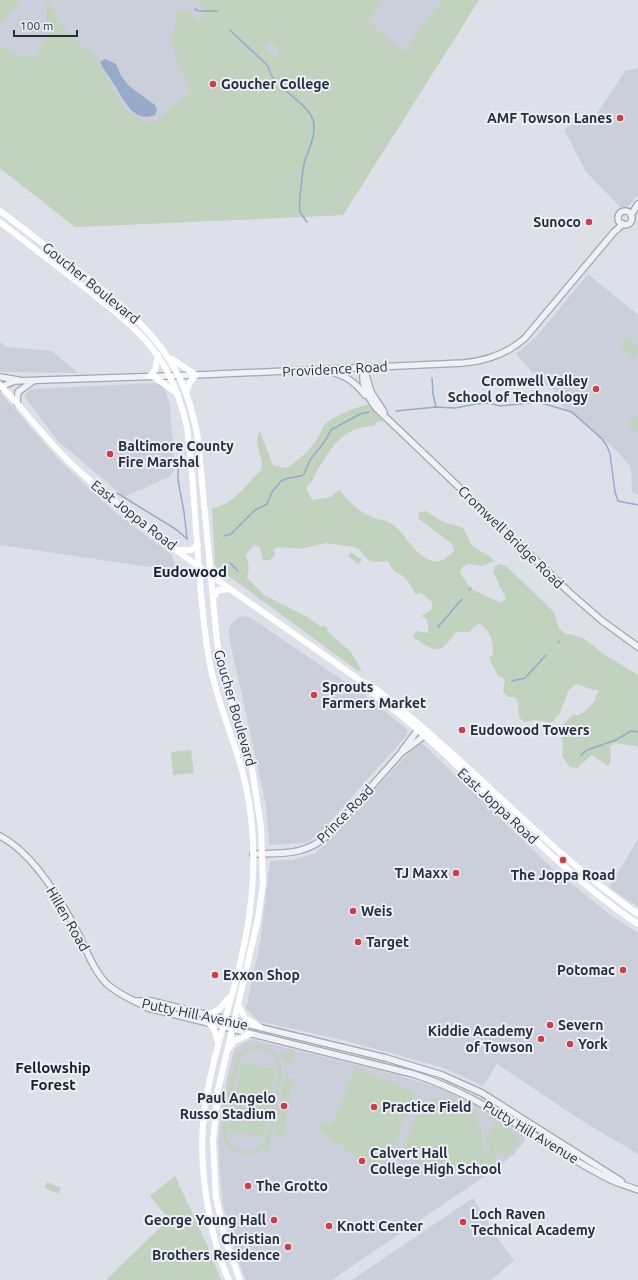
<svg xmlns="http://www.w3.org/2000/svg" width="638" height="1280" font-family="Ubuntu,sans-serif">
<rect width="100%" height="100%" fill="#dde0e8"/>
<!-- built -->
<g fill="#cbcfda">
<polygon points="0,0 479,0 343,215 75,227 0,168"/>
<polygon points="638,68 638,195 624,211 586,172 564,129 596,115 625,71"/>
<polygon points="588,274 638,315 638,495 632,492 631,468 617,451 562,406 564,396 542,383 516,354 536,337"/>
<polygon points="0,342 7,347 52,351 78,373 0,372"/>
<polygon points="155,383 164,386 170,406 175,470 169,477 124,497 57,440 24,396 31,389"/>
<polygon points="0,392 61,462 84,484 115,512 172,555 177,571 0,545"/>
<polygon points="242,616 251,618 366,696 408,730 407,735 319,834 305,843 269,845 266,805 228,632 230,626 235,620"/>
<polygon points="422,743 553,869 609,914 638,933 638,1154 576,1117 497,1064 483,1086 441,1067 347,1041 258,1021 246,1008 260,943 270,861 293,860 316,853 415,746"/>
<polygon points="638,839 638,907 609,887"/>
<polygon points="251,1039 394,1074 443,1089 483,1109 524,1134 525,1141 513,1155 498,1167 332,1280 246,1280 236,1256 222,1201 218,1143 222,1101 234,1049"/>
<polygon points="473,1198 503,1246 514,1260 491,1280 352,1280"/>
</g>
<!-- green -->
<g fill="#c1d2be" fill-rule="evenodd">
<polygon points="0,0 21,0 0,24"/>
<path d="M197 0H381L369 22 404 52 419 30 443 0H479L343 215 75 227 0 168V45L19 56 35 57 47 37 46 1 51 5 59 21 75 40 93 53 125 110 152 124 191 92 175 56 171 39 178 10 188 11 198 23 200 21 203 6ZM269 42 276 45 278 49 277 56 270 55 265 49Z"/>
<polygon points="627,337 638,347 638,353 634,358 619,346"/>
<path d="M368 405 383 421 377 422 374 426C345 427 334 443 320 466 313 475 317 478 307 486V491L312 500 331 497 339 490C349 501 357 511 372 517 377 519 384 520 390 523 406 532 413 556 433 561 441 564 448 556 454 551L452 544 418 518 419 512 426 511 443 522 463 528 472 546 489 556 494 561 482 566 469 564 462 567 460 573 471 589 501 603 506 599 493 572 495 566 501 564 507 567 552 610 555 615 559 628 564 633 583 638 605 655 638 675V748L636 746 615 743 610 747 611 760 608 766 592 755 577 768 570 767 562 756 563 743 560 730 563 724 573 715H579L584 712 596 700 595 696 599 692 597 689 594 690 576 684 568 691 560 713 551 723 536 720 524 722 519 717 518 703 515 697H508L503 692 505 679 498 676 489 658 493 654C493 641 491 631 479 623L469 632H456C438 656 438 653 413 637L416 631 429 633 427 619 421 616 432 609V602L421 593 415 594C410 584 406 575 395 572L387 561 374 562 368 560 360 550 354 547 326 543 300 549 279 547 273 549 275 555 270 560H263L260 547 254 545 246 555 249 568 247 578 264 595 309 618 321 627 323 625 328 629 327 631 350 651 362 671H358L215 566 212 508C232 506 247 484 261 470L262 463 257 443 259 430 273 465 286 468C300 460 310 450 319 436 321 433 322 428 324 425 331 417 358 406 368 405Z"/>
<polygon points="635,414 638,416 638,434 627,424"/>
<polygon points="351,552 362,560 358,564 348,556"/>
<polygon points="191,750 194,773 173,775 171,752"/>
<path d="M260 1045C275 1049 282 1058 282 1074L268 1154 264 1153V1148C251 1161 227 1155 223 1136 220 1125 232 1060 240 1052 246 1047 253 1046 260 1045ZM253 1049C269 1049 278 1057 278 1073L267 1134 263 1143 255 1150C239 1154 226 1145 226 1128L239 1061 243 1055Z"/>
<polygon points="292,1050 294,1051 291,1065 280,1056 283,1053"/>
<polygon points="241,1063 276,1069 264,1137 229,1131"/>
<polygon points="355,1068 415,1092 384,1172 370,1166 319,1130 321,1122 332,1125"/>
<polygon points="285,1077 293,1078 283,1136 274,1134"/>
<polygon points="432,1098 453,1098 474,1113 482,1132 483,1154 464,1174 454,1170 446,1174 408,1159 403,1149 415,1117 426,1112"/>
<polygon points="496,1122 520,1137 508,1157 500,1152 488,1171 478,1165 490,1146 484,1141"/>
<polygon points="175,1176 207,1245 221,1280 106,1280 169,1219 150,1196"/>
<polygon points="47,1182 61,1188 58,1194 45,1188"/>
</g>
<!-- water -->
<path fill="#96abc9" d="M105 59 116 64 121 76 129 86 155 105 157 109 155 115C132 124 123 97 113 83 109 75 103 70 100 62Z"/>
<g fill="none" stroke-linecap="round" stroke-linejoin="round">
<!-- stream -->
<g stroke="#96abc9" stroke-width="1.5">
<polyline points="195,9 199,11 218,11"/>
<path d="M230 30 268 66C272 90 312 102 314 125 315 137 309 150 305 160 303 167 298 206 300 212 302 215 305 219 307 222"/>
<polyline points="432,378 433,394 436,407"/>
<polyline points="396,411 436,407 455,408 476,404 489,403 500,406 538,402 572,412 602,439 607,446 610,454 615,492 618,501 638,505"/>
<polyline points="178,464 178,480 184,512 187,539"/>
<polyline points="117,493 177,530 187,539"/>
<polyline points="224,536 231,534 255,510 267,504 272,492 281,481 288,478 301,476 304,474 310,460 325,441 331,430 360,414 369,412"/>
<polyline points="230,563 238,571"/>
<polyline points="469,590 471,588"/>
<polyline points="438,627 462,599"/>
<polyline points="558,643 560,641"/>
<polyline points="512,681 525,678 546,655"/>
<polyline points="581,755 587,750 616,740 631,731 638,732"/>
</g>
<!-- tertiary casing -->
<g stroke="#a2a7b2" stroke-width="8">
<g id="tertiary">
<circle cx="625" cy="218" r="7"/>
<polyline points="631,215 638,204"/>
<path d="M364 368C360 383 367 396 376 408L569 592 601 620 638 647"/>
<polyline points="364,368 371,392 384,412"/>
<path d="M328 371C345 375 354 381 365 395"/>
<polyline points="0,377 18,380"/>
<path d="M1 387 14 381 196 375 463 363C486 361 507 354 525 338L614 232 623 224"/>
<polyline points="17,403 18,392 33,381"/>
<polyline points="402,751 420,727"/>
<path d="M0 836C33 853 61 900 78 933 86 949 93 969 106 983 118 995 134 1000 148 1008L413 1074C484 1096 541 1144 607 1178 616 1183 628 1186 638 1190"/>
<path d="M253 854C284 853 306 856 330 833L401 753 424 736"/>
<polyline points="136,1001 151,1001 386,1058 442,1075 482,1093 621,1181"/>
</g>
</g>
<!-- tertiary -->
<use href="#tertiary" stroke="#f0f1f6" stroke-width="5.5"/>
<!-- secondary -->
<g stroke="#fff" stroke-width="6">
<path d="M0 211C27 231 53 252 80 272 118 302 156 331 178 375 189 395 194 417 198 439L217 642 226 684 251 762 261 827 263 883 258 919 218 1090 213 1142 216 1197 226 1242 240 1280"/>
<path d="M0 222C30 245 59 268 89 291 113 310 139 329 157 355 173 376 181 402 187 427 197 502 196 578 208 653 214 694 231 731 242 770 254 815 256 863 250 909 242 979 213 1044 204 1113 200 1148 203 1184 210 1218 214 1239 219 1260 229 1280"/>
<polyline points="172,359 196,375 190,382 186,393"/>
<polyline points="150,376 155,370 158,355"/>
<polyline points="153,376 178,394"/>
<path d="M0 385C27 412 49 445 78 470 164 548 268 614 362 682L369 684C464 755 541 846 638 914"/>
<polyline points="179,550 191,550 198,545"/>
<polyline points="213,598 218,590 230,589"/>
<path d="M362 682 366 688C463 759 538 857 638 924"/>
<polyline points="239,1006 245,1018 260,1027"/>
<polyline points="208,1015 218,1010 230,997"/>
<polyline points="209,1023 214,1029 218,1042"/>
<polyline points="230,1047 234,1041 250,1034"/>
</g>
</g>
<!-- markers -->
<g fill="#d33c45" stroke="#eceff5" stroke-width="1.5">
<circle cx="213" cy="84" r="4"/>
<circle cx="620" cy="118" r="4"/>
<circle cx="589" cy="222" r="4"/>
<circle cx="596" cy="389" r="4"/>
<circle cx="110" cy="454" r="4"/>
<circle cx="314" cy="695" r="4"/>
<circle cx="462" cy="730" r="4"/>
<circle cx="563" cy="860" r="4"/>
<circle cx="456" cy="873" r="4"/>
<circle cx="353" cy="911" r="4"/>
<circle cx="358" cy="942" r="4"/>
<circle cx="623" cy="970" r="4"/>
<circle cx="215" cy="975" r="4"/>
<circle cx="550" cy="1025" r="4"/>
<circle cx="541" cy="1039" r="4"/>
<circle cx="570" cy="1044" r="4"/>
<circle cx="284" cy="1106" r="4"/>
<circle cx="374" cy="1107" r="4"/>
<circle cx="362" cy="1161" r="4"/>
<circle cx="248" cy="1186" r="4"/>
<circle cx="274" cy="1220" r="4"/>
<circle cx="463" cy="1222" r="4"/>
<circle cx="329" cy="1226" r="4"/>
<circle cx="288" cy="1247" r="4"/>
</g>
<g text-anchor="middle" stroke-width="4" stroke-linejoin="round" paint-order="stroke">
<!-- poi labels -->
<g font-size="14" font-weight="bold" fill="#262d3f" stroke="#eceff5" text-anchor="start">
<text x="221" y="89">Goucher College</text>
<text x="612" y="123" text-anchor="end">AMF Towson Lanes</text>
<text x="581" y="227" text-anchor="end">Sunoco</text>
<text x="588" y="386" text-anchor="end">Cromwell Valley<tspan x="588" dy="16">School of Technology</tspan></text>
<text x="118" y="451">Baltimore County<tspan x="118" dy="16">Fire Marshal</tspan></text>
<text x="322" y="692">Sprouts<tspan x="322" dy="16">Farmers Market</tspan></text>
<text x="470" y="735">Eudowood Towers</text>
<text x="448" y="878" text-anchor="end">TJ Maxx</text>
<text x="563" y="880" text-anchor="middle">The Joppa Road</text>
<text x="361" y="916">Weis</text>
<text x="366" y="947">Target</text>
<text x="615" y="975" text-anchor="end">Potomac</text>
<text x="223" y="980">Exxon Shop</text>
<text x="558" y="1030">Severn</text>
<text x="533" y="1036" text-anchor="end">Kiddie Academy<tspan x="533" dy="16">of Towson</tspan></text>
<text x="578" y="1049">York</text>
<text x="276" y="1103" text-anchor="end">Paul Angelo<tspan x="276" dy="16">Russo Stadium</tspan></text>
<text x="382" y="1112">Practice Field</text>
<text x="370" y="1158">Calvert Hall<tspan x="370" dy="16">College High School</tspan></text>
<text x="256" y="1191">The Grotto</text>
<text x="471" y="1219">Loch Raven<tspan x="471" dy="16">Technical Academy</tspan></text>
<text x="266" y="1225" text-anchor="end">George Young Hall</text>
<text x="337" y="1231">Knott Center</text>
<text x="280" y="1244" text-anchor="end">Christian<tspan x="280" dy="16">Brothers Residence</tspan></text>
</g>
<!-- street labels -->
<g font-size="14" fill="#262d3f" stroke="#eceff5">
<text transform="translate(91 283) rotate(39)" y="5">Goucher Boulevard</text>
<text transform="translate(335 369) rotate(-3)" y="5">Providence Road</text>
<text transform="translate(134 515) rotate(38)" y="5">East Joppa Road</text>
<text transform="translate(511 537) rotate(44)" y="5">Cromwell Bridge Road</text>
<text transform="translate(235 708) rotate(74)" y="5">Goucher Boulevard</text>
<text transform="translate(498 806) rotate(43)" y="5">East Joppa Road</text>
<text transform="translate(345 814) rotate(-46)" y="5">Prince Road</text>
<text transform="translate(68 919) rotate(60)" y="5">Hillen Road</text>
<text transform="translate(195 1014) rotate(12)" y="5">Putty Hill Avenue</text>
<text transform="translate(531 1132) rotate(31)" y="5">Putty Hill Avenue</text>
</g>
<!-- neighbourhood labels -->
<g font-size="15" font-weight="bold" fill="#181e2f" stroke="#eceff5">
<text x="190" y="577">Eudowood</text>
<text x="53" y="1073">Fellowship<tspan x="53" dy="17">Forest</tspan></text>
</g>
</g>
<!-- scale -->
<path d="M14 30v6h63v-6" fill="none" stroke="#262d3f" stroke-width="2"/>
<text x="20" y="30" font-size="12" fill="#262d3f" stroke="#eceff5" stroke-width="3" paint-order="stroke">100 m</text>
</svg>
